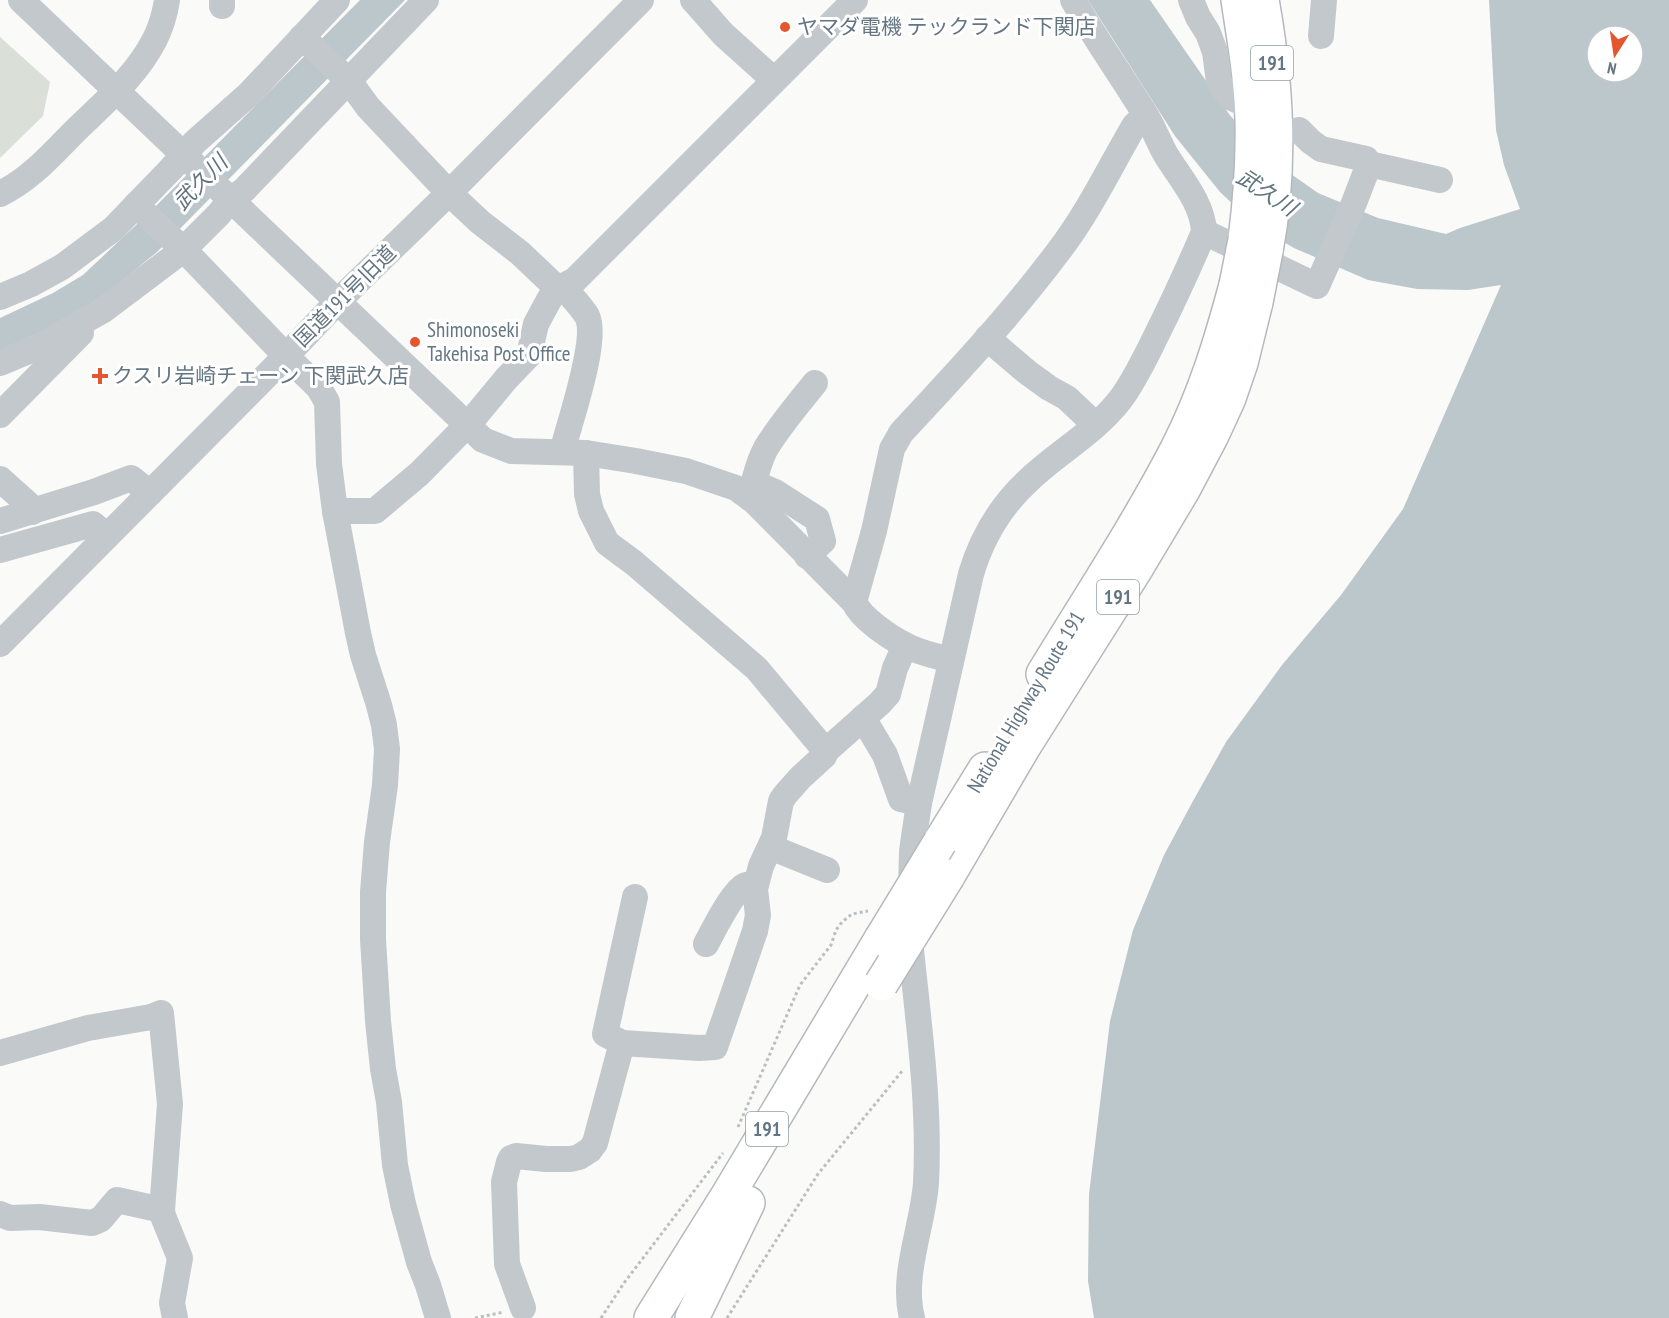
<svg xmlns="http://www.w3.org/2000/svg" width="1669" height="1318" font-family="'PT Sans Narrow','Noto Sans JP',sans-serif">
<rect width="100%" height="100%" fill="#fafaf8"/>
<!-- green -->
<polygon fill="#dadfd7" points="0,37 50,82 43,116 0,158"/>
<!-- water -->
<g fill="#bbc7cb" fill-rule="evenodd">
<polygon points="360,0 405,0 157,252 108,292 63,322 0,350 0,318 53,293 83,275 152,210"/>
<path d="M1088 0H1150L1229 114 1264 155 1318 193 1378 218 1446 234 1460 228 1520 209 1504 165 1496 130 1489 0H1669V1318H1094L1088 1281 1089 1194 1110 1021 1133 930 1164 855 1193 801 1226 742 1282 665 1341 595 1403 509 1501 285 1468 290 1417 289 1368 280 1294 248 1256 226 1220 192 1175 136ZM1597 36H1633V72H1597Z"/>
</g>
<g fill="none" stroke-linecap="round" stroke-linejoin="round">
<!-- highway casing -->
<g stroke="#b4b9bd" stroke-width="36">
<g id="highway">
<path d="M1238 0C1244 39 1251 80 1252 120 1253 160 1250 200 1245 240"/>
<path d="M1262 0C1277 83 1282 168 1266 251"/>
<path d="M1043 674C1088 600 1137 526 1177 449 1204 397 1221 341 1236 285"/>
<polyline points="940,842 985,769"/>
<polyline points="948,876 1023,748 1134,572 1183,490 1212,435 1229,398 1241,363 1256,302"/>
<polyline points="651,1318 728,1195 881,939"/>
<polyline points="692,1318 748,1203"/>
</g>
</g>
<!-- path -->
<g stroke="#bbbfc2" stroke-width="3" stroke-dasharray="3 3" stroke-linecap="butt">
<polyline points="738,1127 800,985 831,945 836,930 842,922 852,914 868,911"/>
<polyline points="475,1318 504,1312"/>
<polyline points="601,1318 624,1283 723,1153"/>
<polyline points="727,1318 818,1174 903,1070"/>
</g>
<!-- minor -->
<g stroke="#c3c8cc" stroke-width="26">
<path d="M21 0 483 440 511 451 586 453 636 461 686 471 736 488 754 501 854 602C861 618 889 637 905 645 919 653 936 656 951 660"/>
<polyline points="222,0 222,6"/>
<polyline points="693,0 723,34 774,80"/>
<polyline points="1191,0 1198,17 1208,33 1215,52 1219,82 1224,90 1230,97 1239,101"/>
<polyline points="1321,36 1324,0"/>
<polyline points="302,37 349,81 368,107 449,193 480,222 520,253 558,289"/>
<polyline points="1369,164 1440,180"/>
<path d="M0 194C31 179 53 153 77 129 105 102 137 75 155 39 161 27 165 13 167 0"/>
<polyline points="136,205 189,255 286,356 319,388 327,402 329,464 335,511 358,633 363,655 379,705 384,725 387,749 385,785 377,842 373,892 373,939 378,1021 383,1069 389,1102 395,1165 403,1204 419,1262 428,1285 438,1318"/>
<polyline points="1204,232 1317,286 1354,203 1369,164 1366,159 1321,149 1310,141 1299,130"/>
<polyline points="0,297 31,284 62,267 113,229 171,169 195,142 249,94 337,0"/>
<polyline points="987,338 1027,372 1049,388 1067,398 1086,416"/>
<polyline points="0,363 36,348 102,311 183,250 219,214 230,200 244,190 426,0"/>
<polyline points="0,415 81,333"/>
<path d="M562 452C569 424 599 339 587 316 581 306 571 296 563 287"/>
<polyline points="586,453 587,494 591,511 607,543 634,563 757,669 818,742 827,750"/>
<polyline points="0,479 28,504 32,512"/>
<polyline points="754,483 775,492 817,519 823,541 807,556"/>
<path d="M750 498C754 481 758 463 766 448 780 425 798 404 815 383"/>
<polyline points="335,511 375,511 420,473 472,420 506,379 529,355 536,324 550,298 558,289 575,280 855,0"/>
<polyline points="0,521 94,492 131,478 150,493"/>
<polyline points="0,550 93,524 107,536"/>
<path d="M854 602 874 531 892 449 901 433C955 375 1010 316 1058 252 1087 215 1110 167 1134 126L1145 115"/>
<polyline points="0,644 286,356 337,302 449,193 641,0"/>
<polyline points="863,718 885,755 901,799 919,803"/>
<polyline points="771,846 775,849 827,870"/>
<path d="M911 891 912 851 919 803 971 574C982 537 1002 504 1031 478 1060 451 1095 432 1120 400 1135 380 1145 358 1156 336 1173 302 1189 267 1204 232 1203 203 1180 178 1166 155 1159 143 1154 129 1147 117 1123 78 1096 40 1073 0"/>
<path d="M911 931V950C919 1027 930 1105 926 1183 923 1226 901 1275 912 1318"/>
<path d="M706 944C713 931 733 890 746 885 749 884 753 884 756 884"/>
<polyline points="622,1043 605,1034 635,897"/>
<polyline points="0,1053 88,1028 151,1017 161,1013 170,1104 162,1210 163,1216 180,1258 172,1303 175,1318"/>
<polyline points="0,1214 10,1218 39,1217 92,1223 101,1219 117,1200 162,1210"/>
<polyline points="523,1308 507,1264 504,1182 509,1162 511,1158 516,1156 546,1159 571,1159 579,1157 590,1150 595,1143 622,1043 699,1048 715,1047 755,931 758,915 755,889 761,866 774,838 781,801 785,795 800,778 824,756 827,750 880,703 888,694 895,668 905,646"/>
</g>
<!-- highway -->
<use href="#highway" stroke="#fff" stroke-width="33"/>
<!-- highway-bridge casing -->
<g stroke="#b4b9bd" stroke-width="36" stroke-linecap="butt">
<g id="highway-bridge">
<polyline points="1236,285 1245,240"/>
<polyline points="1256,302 1266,251"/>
<polyline points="881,939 940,842"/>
<polyline points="881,984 948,876"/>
</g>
</g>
<!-- highway-bridge -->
<use href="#highway-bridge" stroke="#fff" stroke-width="33"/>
</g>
<!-- markers -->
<g fill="#e4572e" stroke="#fff" stroke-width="2">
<circle cx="785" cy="27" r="6"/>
<circle cx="415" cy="342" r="6"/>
<path d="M97 367h6v6h6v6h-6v6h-6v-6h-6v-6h6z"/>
</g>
<g text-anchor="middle" stroke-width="6" stroke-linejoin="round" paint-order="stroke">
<!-- shield labels -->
<g fill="#fff" stroke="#939fa8" stroke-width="1.5">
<rect x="1251" y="46" width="42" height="34" rx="4.5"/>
<rect x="1097" y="580" width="42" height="34" rx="4.5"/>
<rect x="746" y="1112" width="42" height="34" rx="4.5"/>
</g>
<g font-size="20" font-weight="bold" fill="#657683">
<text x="1272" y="70">191</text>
<text x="1118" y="604">191</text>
<text x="767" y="1136">191</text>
</g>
<!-- poi labels -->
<g font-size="21" fill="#657683" stroke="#fff" text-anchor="start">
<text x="797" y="34">ヤマダ電機 テックランド下関店</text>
<text x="427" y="337">Shimonoseki<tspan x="427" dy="24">Takehisa Post Office</tspan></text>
<text x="112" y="383">クスリ岩崎チェーン 下関武久店</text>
</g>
<!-- street labels -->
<g font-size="21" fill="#657683" stroke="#fff">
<text transform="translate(345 296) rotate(-45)" y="7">国道191号旧道</text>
<text transform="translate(1026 702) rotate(-59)" y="7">National Highway Route 191</text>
</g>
<!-- water labels -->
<g font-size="22" font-style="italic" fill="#60757c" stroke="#fff">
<text transform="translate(200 182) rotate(-46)" y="8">武久川</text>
<text transform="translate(1267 192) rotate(33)" y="8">武久川</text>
</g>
</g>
<!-- north arrow -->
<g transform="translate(1615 54) rotate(192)"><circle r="28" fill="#ffffff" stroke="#c1c8cd" stroke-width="1.5"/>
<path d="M0-4.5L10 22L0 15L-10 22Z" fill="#e4572e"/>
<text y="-9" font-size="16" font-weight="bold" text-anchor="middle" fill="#657683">N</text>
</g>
</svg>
